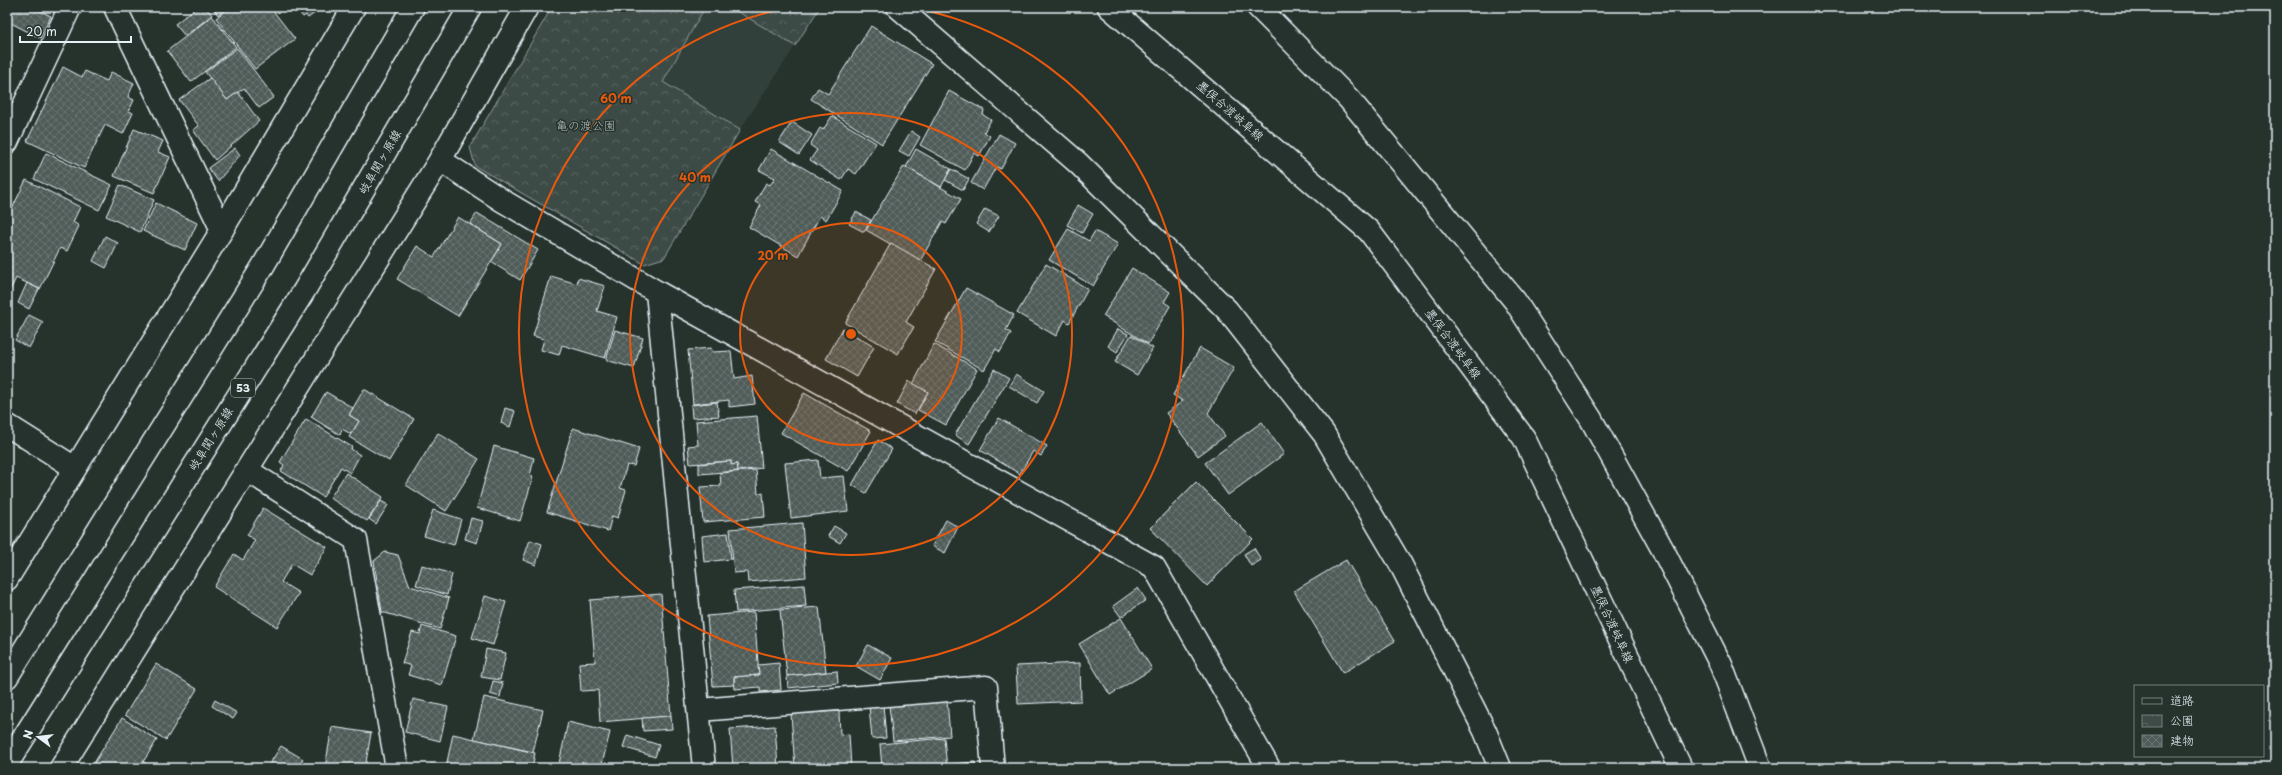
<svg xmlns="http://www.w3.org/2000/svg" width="2282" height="775" font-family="'Playpen Sans','Klee One',sans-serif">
<defs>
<pattern id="park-crowns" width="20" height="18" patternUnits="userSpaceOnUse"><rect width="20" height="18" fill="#3e4b47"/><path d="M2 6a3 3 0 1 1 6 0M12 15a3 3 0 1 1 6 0" fill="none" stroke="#5a6562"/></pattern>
<pattern id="building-cross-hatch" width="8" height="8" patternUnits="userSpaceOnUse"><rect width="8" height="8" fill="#505c59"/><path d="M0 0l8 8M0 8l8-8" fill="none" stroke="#697472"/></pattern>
</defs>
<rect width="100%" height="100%" fill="#26332d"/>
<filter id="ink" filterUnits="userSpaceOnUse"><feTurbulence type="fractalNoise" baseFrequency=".025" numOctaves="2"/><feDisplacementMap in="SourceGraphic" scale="8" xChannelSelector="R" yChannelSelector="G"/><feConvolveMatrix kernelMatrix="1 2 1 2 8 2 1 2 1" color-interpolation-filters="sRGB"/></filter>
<g filter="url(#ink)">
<!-- built -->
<polygon fill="#333f3a" points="705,7 730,7 795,46 740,130 663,82"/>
<!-- park -->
<g fill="url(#park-crowns)" stroke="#939ea0">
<polygon points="552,7 705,7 663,82 740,130 664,258 644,264 475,166 470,147"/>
<polygon points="730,7 820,7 795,46"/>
</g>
<!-- building -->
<g fill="url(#building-cross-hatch)" stroke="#e8f1f8">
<polygon points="7,7 32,7 51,16 40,38 7,21"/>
<polygon points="197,7 205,7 212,15 185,36 175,24"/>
<polygon points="212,7 228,7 218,15"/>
<polygon points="230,7 270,7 295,39 255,69 216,18"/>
<polygon points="323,7 308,18 306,15 303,17 296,8"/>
<polygon points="212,16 236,47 191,82 167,51"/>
<polygon points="871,26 932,64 882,144 811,99 818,88 828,94"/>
<polygon points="237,48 274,97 259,108 244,88 227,100 205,72"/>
<polygon points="63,67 82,77 85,71 107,81 111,72 134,83 128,97 134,100 129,111 133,113 123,134 105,125 84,168 27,141"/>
<polygon points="210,78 227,100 238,92 259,121 215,160 193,130 199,126 179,100"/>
<polygon points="949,91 984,110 983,115 991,120 984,132 990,136 979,156 974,153 965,170 920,145"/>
<polygon points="832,116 876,143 856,174 848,169 841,180 810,160 817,150 810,145 820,128 823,130"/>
<polygon points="792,122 812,135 799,155 779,142"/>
<polygon points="134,129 163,141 158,152 170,157 154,193 114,176"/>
<polygon points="911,131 920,137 909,156 899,151"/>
<polygon points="999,134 1015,143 1001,169 996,167 983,190 971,183"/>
<polygon points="235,148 240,155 218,181 208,168"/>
<polygon points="771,149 843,191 826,220 820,216 798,256 749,227 761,205 755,202 766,183 770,185 775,178 759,170"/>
<polygon points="916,149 951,169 941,187 906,167"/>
<polygon points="46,153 112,185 99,210 34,179"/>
<polygon points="904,166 961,199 946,224 942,222 920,261 866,230"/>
<polygon points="951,169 969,179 963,190 945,180"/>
<polygon points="26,180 80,207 73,222 79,226 67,251 60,248 40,289 16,278 7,297 7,219"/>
<polygon points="120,185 154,200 140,232 106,216"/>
<polygon points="156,203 197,223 185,250 143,231"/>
<polygon points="1078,205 1093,214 1082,233 1067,225"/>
<polygon points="985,209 999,216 989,232 976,224"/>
<polygon points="856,212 871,220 864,232 849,224"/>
<polygon points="477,213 538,250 520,280 491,262 502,244 470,224"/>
<polygon points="458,217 502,244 458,316 397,279 417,246 434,257"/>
<polygon points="1068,229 1089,241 1095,231 1118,244 1093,286 1049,260"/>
<polygon points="105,236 118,243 106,268 93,261"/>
<polygon points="891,243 936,269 906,322 914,327 898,354 845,323"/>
<polygon points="1046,264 1088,289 1069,323 1065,320 1056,336 1017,313"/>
<polygon points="1132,268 1170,292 1164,302 1170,306 1148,344 1103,316"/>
<polygon points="551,276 577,284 578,278 605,286 597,311 617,317 605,358 562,345 559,355 541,350 544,339 533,336"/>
<polygon points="27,283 39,289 29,309 18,303"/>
<polygon points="966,288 1014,315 1006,330 1011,333 1000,352 996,349 984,370 935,342"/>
<polygon points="29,315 43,322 29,348 15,340"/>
<polygon points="843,328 874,347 857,377 826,359"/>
<polygon points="1118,329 1128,334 1117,352 1108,346"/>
<polygon points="615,330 643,338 634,368 606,360"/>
<polygon points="1131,335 1153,348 1137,375 1115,362"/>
<polygon points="934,344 977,369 946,425 918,410 928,392 913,384"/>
<polygon points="711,348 713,352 731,351 734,379 752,376 755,404 729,407 729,400 693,404 688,350"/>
<polygon points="1200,348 1234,368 1208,413 1225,436 1198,456 1166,413 1183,401 1173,395"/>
<polygon points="994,369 1009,378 969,444 955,435"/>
<polygon points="1016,374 1044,391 1037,403 1009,386"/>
<polygon points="909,381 928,392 915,414 897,404"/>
<polygon points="364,389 414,419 389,461 349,437 359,421 349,415"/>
<polygon points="326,392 353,408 349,415 359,421 351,434 342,429 340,435 311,417"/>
<polygon points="804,393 871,431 848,471 781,433"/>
<polygon points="717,402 719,416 692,418 691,405"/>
<polygon points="505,408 515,411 510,427 501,423"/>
<polygon points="757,416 762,468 738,471 737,464 731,465 731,461 690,464 688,446 698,445 696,421"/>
<polygon points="999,418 1047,446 1041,456 1033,451 1020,474 980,450"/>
<polygon points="306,419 352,447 351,449 360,455 350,473 341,467 323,497 281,471 284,465 280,462"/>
<polygon points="1262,422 1284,454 1228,495 1205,463"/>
<polygon points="573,428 639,449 634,466 627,465 620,488 626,490 618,518 612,516 608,531 547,512"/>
<polygon points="438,433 479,459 446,511 406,485"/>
<polygon points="878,440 892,449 866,493 852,485"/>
<polygon points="494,446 534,458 530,476 533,477 520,521 477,508"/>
<polygon points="818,460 820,478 844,476 848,511 791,518 785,463"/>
<polygon points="731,461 731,465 737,464 738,471 699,474 699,464"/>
<polygon points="756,470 758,494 763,493 765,517 703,522 700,487 721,486 720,473"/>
<polygon points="346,473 383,497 367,521 330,498"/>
<polygon points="1196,482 1253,539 1207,586 1150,528"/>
<polygon points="381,501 388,505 376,524 369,519"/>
<polygon points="263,508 327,547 310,575 292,564 281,582 299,593 277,627 214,587 234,554 243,560 255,540 247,535"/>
<polygon points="433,510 461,519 454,545 424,536"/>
<polygon points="471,518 483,521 477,543 465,539"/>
<polygon points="946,520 958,527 945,553 932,546"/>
<polygon points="802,523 806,577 748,582 747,572 734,573 730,529"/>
<polygon points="834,526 846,533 840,543 828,536"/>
<polygon points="728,533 731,559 704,562 702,536"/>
<polygon points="530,540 542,544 536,565 523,560"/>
<polygon points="1254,548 1261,560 1251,566 1244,554"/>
<polygon points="385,552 398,555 410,586 449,598 440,629 382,612 374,561"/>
<polygon points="1346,560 1395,641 1343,673 1294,591"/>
<polygon points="422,565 452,574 447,595 416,585"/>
<polygon points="804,585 806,606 736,612 734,590"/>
<polygon points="1138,588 1146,600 1121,617 1113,606"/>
<polygon points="661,594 671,716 600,722 598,690 581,691 579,663 595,662 590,600"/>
<polygon points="485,596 506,602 493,645 472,638"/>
<polygon points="819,607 826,672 787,676 780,610"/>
<polygon points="754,612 759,675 734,677 734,685 713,686 707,616"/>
<polygon points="1121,618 1152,669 1110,695 1079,644"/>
<polygon points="422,626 456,636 442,685 408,675 411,666 402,663 412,632 420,634"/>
<polygon points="868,645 892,658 880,680 856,666"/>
<polygon points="486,649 506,653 500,680 481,677"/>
<polygon points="779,663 781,690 760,692 760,687 735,689 734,677 759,675 758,665"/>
<polygon points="1080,663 1081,701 1018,704 1016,666"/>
<polygon points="156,664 197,689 166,740 125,715"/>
<polygon points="837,671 838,683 788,688 787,676"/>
<polygon points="493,681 503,683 500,697 490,694"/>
<polygon points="484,697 543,710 533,752 474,739"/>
<polygon points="413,699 448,707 440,741 405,732"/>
<polygon points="215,700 237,713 233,719 212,706"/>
<polygon points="947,700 950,736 893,741 889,705"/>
<polygon points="883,705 886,738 872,739 869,706"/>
<polygon points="839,711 840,735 849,734 851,768 795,768 791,714"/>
<polygon points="671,716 672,729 643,731 642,718"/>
<polygon points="122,718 157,740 143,762 147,764 145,768 91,768"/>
<polygon points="568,722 610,732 601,768 558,768"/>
<polygon points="775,726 778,768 733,768 730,729"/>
<polygon points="332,727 371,733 365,768 325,768"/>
<polygon points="453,734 535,753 532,768 431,768 431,764 446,767"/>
<polygon points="627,735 659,745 655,757 623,747"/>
<polygon points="944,738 947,768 882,768 880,744"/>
<polygon points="281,746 303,759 297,768 267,768"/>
<polygon points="975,762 975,768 952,768 952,764"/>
</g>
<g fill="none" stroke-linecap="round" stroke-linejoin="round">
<!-- street casing -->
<g stroke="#e8f1f8" stroke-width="25">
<g id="street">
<polyline points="115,7 222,230"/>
<polyline points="898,7 1078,163 1227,310 1324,434 1400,563 1485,731 1500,768"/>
<polyline points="1258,7 1349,99 1515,301 1591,419 1663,550 1721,665 1760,768"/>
<polyline points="7,142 70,7"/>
<polyline points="440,160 503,201 657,292 1154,567 1269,768"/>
<polyline points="657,292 704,768"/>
<polyline points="7,425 75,468"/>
<polyline points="247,470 356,540 397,768"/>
<polyline points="7,579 222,230 354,7"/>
<polyline points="699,710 986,687 993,768"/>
<polyline points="61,768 440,160 527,7"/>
</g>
</g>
<!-- secondary casing -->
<g stroke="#e8f1f8" stroke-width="25">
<polyline id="secondary" points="1109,7 1369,231 1524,438 1681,768"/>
</g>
<!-- primary casing -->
<g stroke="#e8f1f8" stroke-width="25">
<g id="primary">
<polyline points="7,677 263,266 413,7"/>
<polyline points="7,764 304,291 470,7"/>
</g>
</g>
<!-- street -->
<use href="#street" stroke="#26332d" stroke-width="22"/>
<!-- secondary -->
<use href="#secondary" stroke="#26332d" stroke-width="22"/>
<!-- primary -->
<use href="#primary" stroke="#26332d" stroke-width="22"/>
</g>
</g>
<!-- distance rings -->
<circle cx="851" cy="334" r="111" fill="#e8590c" fill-opacity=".12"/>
<g fill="none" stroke="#e8590c" stroke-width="2">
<circle cx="851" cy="334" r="111"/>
<circle cx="851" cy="334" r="221"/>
<path d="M909 7A332 332 0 1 1 793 7"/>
</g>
<g text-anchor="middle" stroke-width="3" stroke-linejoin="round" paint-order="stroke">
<!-- shield labels -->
<rect fill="#26332d" stroke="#aeb8bb" stroke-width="1" x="231" y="379" width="24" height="18" rx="3"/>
<g font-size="11" font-weight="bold" fill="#e8f1f8">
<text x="243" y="392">53</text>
</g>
<!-- street labels -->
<g font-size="12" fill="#e8f1f8" stroke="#26332d">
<text transform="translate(1230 111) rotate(41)" y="4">墨俣合渡岐阜線</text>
<text transform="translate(380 162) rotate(-60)" y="4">岐阜関ヶ原線</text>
<text transform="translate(1453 344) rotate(53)" y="4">墨俣合渡岐阜線</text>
<text transform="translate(211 439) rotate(-58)" y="4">岐阜関ヶ原線</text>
<text transform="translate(1612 624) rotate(65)" y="4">墨俣合渡岐阜線</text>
</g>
<!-- park labels -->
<g font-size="12" fill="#b5bfc3" stroke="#26332d">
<text x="586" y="130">亀の渡公園</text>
</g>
</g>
<circle cx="851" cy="334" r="6" fill="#e8590c" stroke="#26332d" stroke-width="2"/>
<g font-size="12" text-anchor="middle" font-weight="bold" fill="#e8590c" stroke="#26332d" stroke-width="3" stroke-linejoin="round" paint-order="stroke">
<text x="616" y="103">60 m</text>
<text x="695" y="182">40 m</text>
<text x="773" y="260">20 m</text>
</g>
<!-- margin -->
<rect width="2282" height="775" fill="none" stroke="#26332d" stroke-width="24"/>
<rect x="12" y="12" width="2258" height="751" fill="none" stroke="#e8f1f8" stroke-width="1.5" filter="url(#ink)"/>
<!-- legend -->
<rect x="2134" y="685" width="130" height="72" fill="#26332d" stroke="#747f7e"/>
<rect x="2142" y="698" width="20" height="6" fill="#26332d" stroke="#747f7e"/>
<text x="2170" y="705" font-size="12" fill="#e8f1f8">道路</text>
<rect x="2142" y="715" width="20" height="12" fill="url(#park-crowns)" stroke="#747f7e"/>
<text x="2170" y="725" font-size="12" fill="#e8f1f8">公園</text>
<rect x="2142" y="735" width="20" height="12" fill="url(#building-cross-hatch)" stroke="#747f7e"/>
<text x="2170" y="745" font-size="12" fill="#e8f1f8">建物</text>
<!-- north arrow -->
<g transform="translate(38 737) rotate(285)" stroke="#26332d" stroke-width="3" paint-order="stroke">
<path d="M0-3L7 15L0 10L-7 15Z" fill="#e8f1f8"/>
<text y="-6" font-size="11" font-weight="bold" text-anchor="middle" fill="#e8f1f8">N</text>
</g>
<!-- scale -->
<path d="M20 36v6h111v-6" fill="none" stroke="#e8f1f8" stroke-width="2"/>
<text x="26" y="36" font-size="12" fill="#e8f1f8" stroke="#26332d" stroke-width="3" paint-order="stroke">20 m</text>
</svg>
